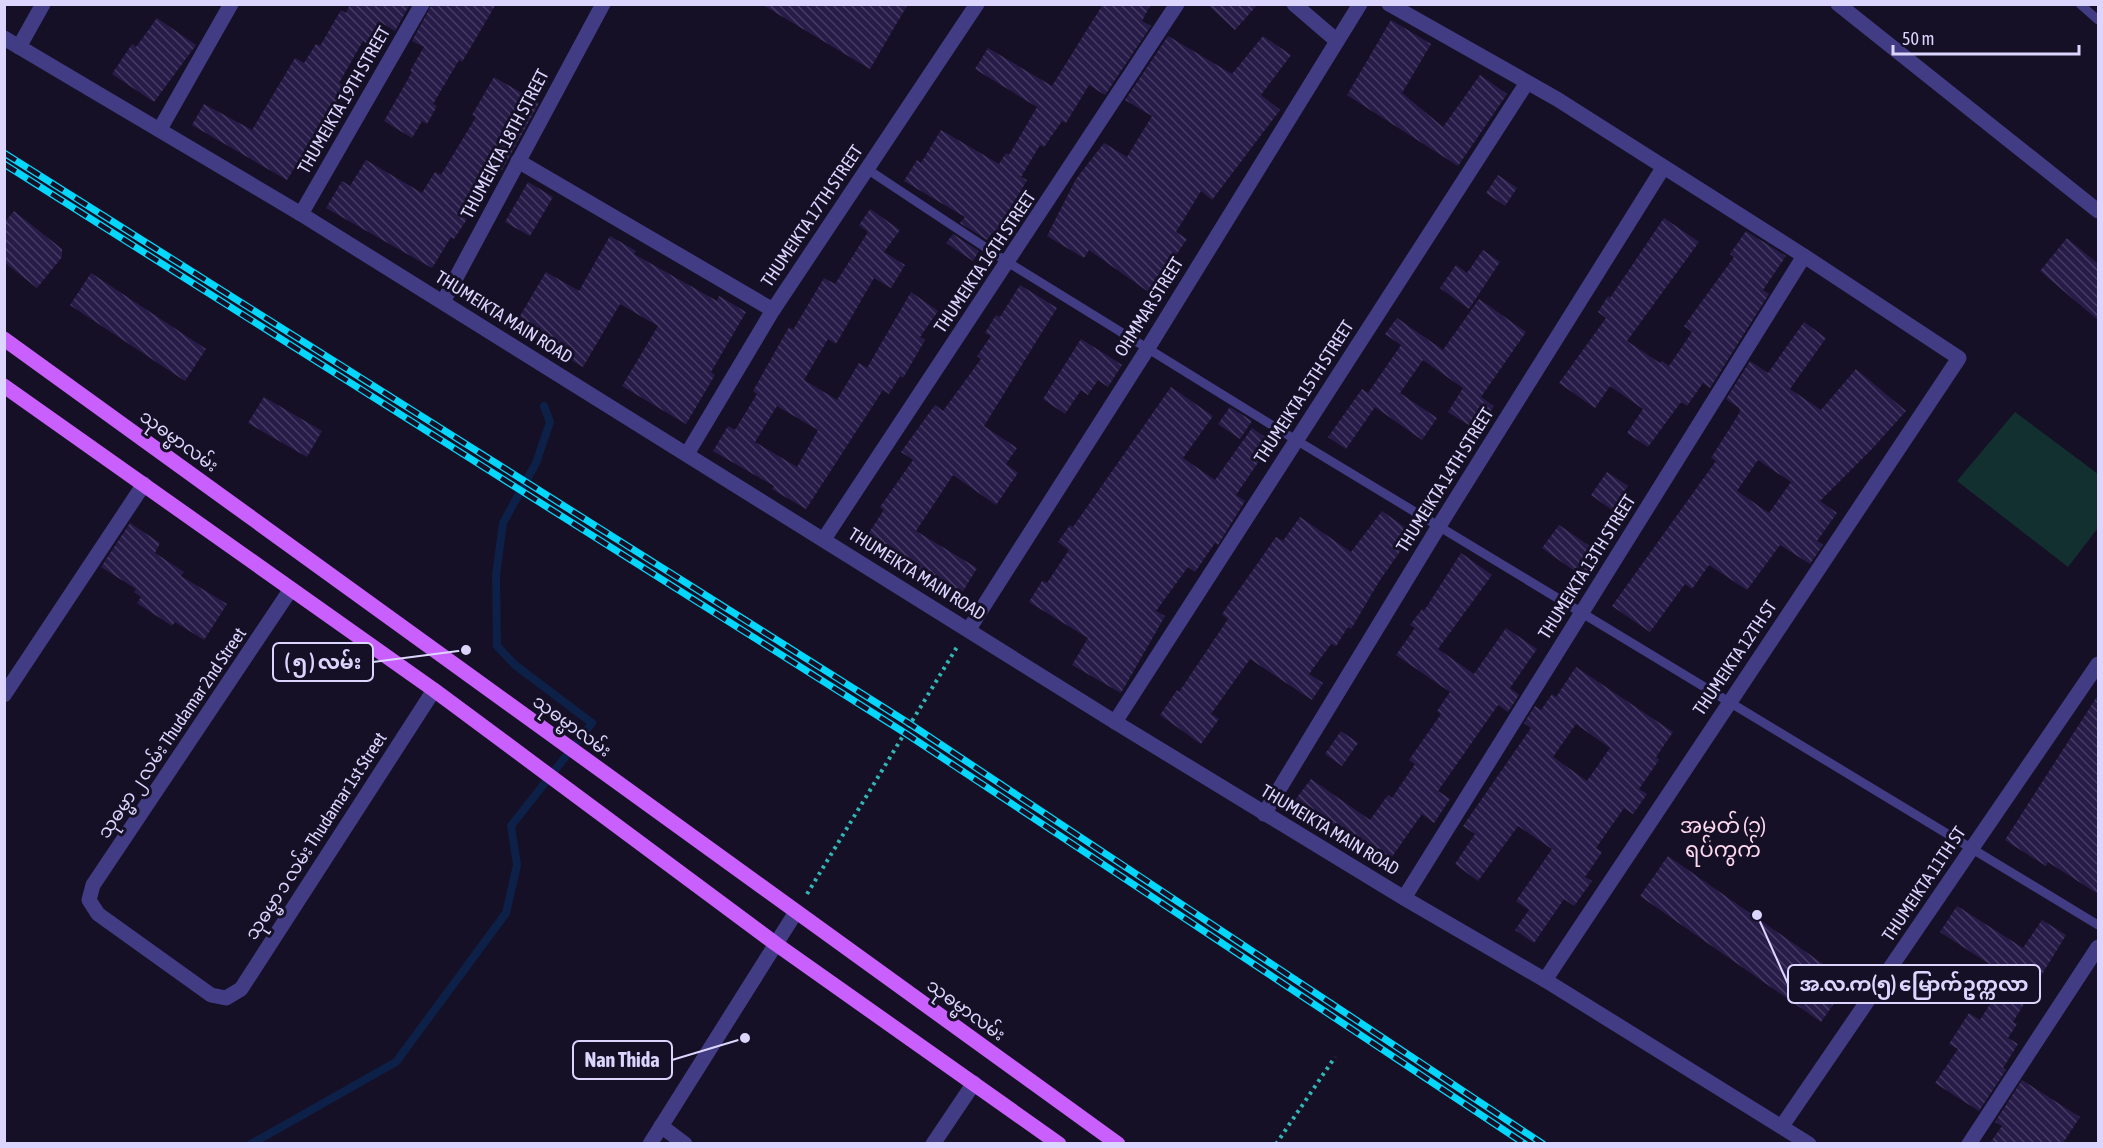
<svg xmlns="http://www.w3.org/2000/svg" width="2103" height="1148" font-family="'Asap Condensed','Noto Sans Myanmar',sans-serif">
<defs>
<pattern id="building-back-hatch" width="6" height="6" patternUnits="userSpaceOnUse" patternTransform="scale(1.5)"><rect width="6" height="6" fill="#271c47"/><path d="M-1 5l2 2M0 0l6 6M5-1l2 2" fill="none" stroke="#463c63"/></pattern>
</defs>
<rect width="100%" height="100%" fill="#151026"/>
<!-- park -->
<polygon fill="#133030" points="2015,412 2098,474 2098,528 2068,567 1957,481"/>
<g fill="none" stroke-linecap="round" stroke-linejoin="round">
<!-- stream -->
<polyline stroke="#0d2048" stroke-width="8" points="251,1144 396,1062 506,913 517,865 511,826 592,723 515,665 497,646 496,575 503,523 536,463 550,422 544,406"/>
</g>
<!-- building -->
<g fill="url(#building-back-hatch)" fill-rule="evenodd">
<polygon points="350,4 410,4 395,31 380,22 367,44 363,41 339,83 349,89 307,161 301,157 287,180 192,125 204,104 252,130 295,58 304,63 316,44 320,46 341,10 346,13"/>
<polygon points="432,4 496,4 462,62 459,60 433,104 437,106 427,124 422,121 412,138 384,121 412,72 410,71 424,47 412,41"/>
<polygon points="761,4 908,4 870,69"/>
<polygon points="1103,4 1151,4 1142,21 1151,26 1105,95 1089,85 1066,123 1062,121 1044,147 1040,145 1021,177 1027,180 995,235 992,233 987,240 960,223 965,217 904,181 917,160 921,163 941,130 999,164 1006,153 1009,155 1037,107 975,69 988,48 1052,86"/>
<polygon points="1207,4 1258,4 1235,30"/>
<polygon points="157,18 196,45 154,102 112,74 132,44 136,47"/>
<polygon points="1391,20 1431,44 1402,93 1443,127 1480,75 1507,94 1458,166 1347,95"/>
<polygon points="1168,36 1232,74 1263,36 1291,55 1261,95 1280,110 1212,200 1201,191 1176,232 1187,239 1150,293 1089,250 1084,258 1047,236 1076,179 1104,143 1127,157 1152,116 1125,100"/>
<polygon points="494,77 539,103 502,170 488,161 458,213 467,219 454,239 451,237 432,268 326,208 342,181 350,186 366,160 422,193 435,172 441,175 476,117 472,115"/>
<polygon points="1498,175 1517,188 1505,206 1486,193"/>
<polygon points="528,182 553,197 530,236 505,222"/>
<path d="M870 209 900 230 884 252 905 265 891 288 874 278 836 344 828 339 804 380 837 400 859 363 867 368 911 292 938 311 920 337 925 340 903 378 900 376 889 394 883 390 806 509 772 489 774 486 713 451 728 426 735 430 757 394 753 391 789 327 793 330 824 278 835 284 868 232 859 225ZM777 406 818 430 797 467 755 442Z"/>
<polygon points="14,211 62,249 62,257 37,288 4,262 4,223"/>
<polygon points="1664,218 1699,242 1627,341 1660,363 1662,361 1669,366 1692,332 1684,326 1734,257 1730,254 1746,231 1786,256 1763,290 1769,294 1710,388 1703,383 1687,406 1681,402 1648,447 1627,433 1643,409 1610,386 1595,408 1559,383 1606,318 1598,312 1608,296 1610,298"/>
<polygon points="953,234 979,251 973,261 946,243"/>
<polygon points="610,236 636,251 634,254 717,301 719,296 746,312 711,372 715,375 686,424 622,386 658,326 620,304 583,367 514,326 546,272 579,291"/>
<polygon points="2067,238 2098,264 2098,320 2040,271"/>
<polygon points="1483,250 1500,262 1469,309 1440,288 1456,265 1467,273"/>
<polygon points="91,273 206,349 185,381 70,305"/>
<polygon points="1020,285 1057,308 984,426 1017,448 1006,464 1018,473 996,505 953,475 916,531 977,568 957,601 864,540 884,510 880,507 913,460 901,452 935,405 943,411 981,359 977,356 991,336 985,333 996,315 1000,317"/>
<polygon points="1479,299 1526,332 1481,397 1494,406 1478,431 1448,412 1463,388 1423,360 1400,393 1437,418 1422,440 1375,407 1346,449 1328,437 1362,389 1368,393 1401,345 1385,334 1397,318 1443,350"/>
<path d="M1804 322 1826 338 1790 389 1821 410 1856 369 1906 411 1871 450 1820 501 1837 513 1817 541 1823 545 1810 564 1780 545 1747 590 1709 565 1692 589 1685 584 1650 632 1612 606 1716 461 1711 458 1740 412 1739 408 1726 399 1750 361 1768 373ZM1758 460 1791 482 1769 513 1737 491Z"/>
<polygon points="1081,339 1122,365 1108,387 1098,380 1088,395 1081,390 1065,414 1043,399"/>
<polygon points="1171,387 1213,416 1183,458 1215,480 1252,428 1272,442 1236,495 1245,501 1218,545 1215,543 1195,572 1188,567 1156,611 1165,616 1121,693 1072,665 1088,638 1029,602 1042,581 1047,583 1069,550 1058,542 1070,525 1073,527"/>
<polygon points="264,397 322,431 307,457 248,423"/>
<polygon points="1230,407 1252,421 1240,439 1218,424"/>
<polygon points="1607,472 1628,486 1612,510 1591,495"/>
<polygon points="1382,511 1413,533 1380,580 1351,629 1348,627 1336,646 1331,644 1309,674 1323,683 1312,700 1250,659 1211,714 1219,719 1201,744 1160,715 1177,690 1179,692 1228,619 1222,614 1276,537 1283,541 1300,517 1351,552"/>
<polygon points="130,523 160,543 155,553 184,572 181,576 227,604 204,640 175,622 172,626 137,603 141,597 134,592 136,589 101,567"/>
<polygon points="1559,525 1600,553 1583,577 1542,548"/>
<polygon points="1461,553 1492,575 1438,649 1474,674 1506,628 1537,649 1510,688 1519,695 1508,712 1498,705 1438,791 1450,799 1434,823 1422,814 1389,861 1336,823 1334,827 1295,800 1311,779 1370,820 1388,795 1392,798 1415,764 1409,760 1441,714 1437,711 1450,692 1396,655 1415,628 1410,625 1422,609 1424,611"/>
<path d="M1576 667 1673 732 1656 757 1659 760 1639 789 1647 794 1633 814 1624 808 1596 848 1602 852 1585 877 1592 881 1574 906 1564 899 1534 943 1515 930 1529 910 1516 901 1552 849 1518 826 1478 881 1455 864 1475 834 1463 826 1531 728 1524 723 1535 706 1541 710 1552 694 1556 697ZM1576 724 1610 748 1587 781 1553 757Z"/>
<polygon points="2098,695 2098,894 2048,862 2046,866 2005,840"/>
<polygon points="1341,731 1358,743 1342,766 1325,754"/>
<polygon points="1668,856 1849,982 1821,1022 1640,896"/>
<polygon points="1957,906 2023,948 2042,920 2066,935 2013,1022 2017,1024 2008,1038 2018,1044 2003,1068 2006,1070 1979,1111 1935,1083 1958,1049 1949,1044 1969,1013 1980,1020 2008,976 1940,932"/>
<polygon points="2022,1080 2080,1117 2063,1143 1990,1143 2002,1126 1995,1122"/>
</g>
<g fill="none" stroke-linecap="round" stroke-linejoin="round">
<!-- path -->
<g stroke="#31b7b5" stroke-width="4" stroke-dasharray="3 4.5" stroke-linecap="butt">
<polyline points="807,894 957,647"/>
<polyline points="1276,1144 1335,1057"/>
</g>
<!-- service -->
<g stroke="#423c84" stroke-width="9">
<polyline points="2080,4 2098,20"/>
<polyline points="867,169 1009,263 1296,440 2098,925"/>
</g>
<!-- minor -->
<g stroke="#423c84" stroke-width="15">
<polyline points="1294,4 1337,41"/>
<polyline points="1389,4 1557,99 1804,256 1959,358 1545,980"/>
<polyline points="1838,4 2098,211"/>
<polyline points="4,38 301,214 1115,722 1404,898 1545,980 1809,1144"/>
<polyline points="19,47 43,4"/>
<polyline points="160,129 231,4"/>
<polyline points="518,161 773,310"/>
<polyline points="301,214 422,4"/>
<polyline points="443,302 603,4"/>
<polyline points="687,454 773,310 977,4"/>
<polyline points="824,539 1177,4"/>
<polyline points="291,589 93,885 89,900 98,914 211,995 226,998 241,989 434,690"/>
<polyline points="969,629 1148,348 1360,4"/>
<polyline points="4,695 144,484"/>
<polyline points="1115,722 1526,84"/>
<polyline points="1264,814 1439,526 1663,168"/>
<polyline points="1404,898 1804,256"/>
<polyline points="661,1126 685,1144"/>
<polyline points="1782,1126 2098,664"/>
<polyline points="650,1144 796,912"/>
<polyline points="933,1144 974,1083"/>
<polyline points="1969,1144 2098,947"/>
</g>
<!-- primary -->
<g stroke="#c95ffc" stroke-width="15">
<polyline points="4,339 1118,1144"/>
<polyline points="4,386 434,690 776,944 1059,1144"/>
</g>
<!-- rail casing -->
<g stroke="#05d6fb" stroke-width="7">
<g id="rail">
<polyline points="4,153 910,724 1543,1144"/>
<polyline points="4,164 905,733 1525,1144"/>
</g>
</g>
<!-- rail -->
<use href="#rail" stroke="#151026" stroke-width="4.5" stroke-dasharray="14" stroke-linecap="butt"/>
</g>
<g text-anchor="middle" stroke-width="6" stroke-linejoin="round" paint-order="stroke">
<!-- street labels -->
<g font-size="18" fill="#dcd6fe" stroke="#151026">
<text transform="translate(344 100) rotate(-60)" y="6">THUMEIKTA 19TH STREET</text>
<text transform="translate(505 144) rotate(-62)" y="6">THUMEIKTA 18TH STREET</text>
<text transform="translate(812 216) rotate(-56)" y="6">THUMEIKTA 17TH STREET</text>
<text transform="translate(985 262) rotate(-56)" y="6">THUMEIKTA 16TH STREET</text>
<text transform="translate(1149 307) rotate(-58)" y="6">OHMMAR STREET</text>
<text transform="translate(504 317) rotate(32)" y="6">THUMEIKTA MAIN ROAD</text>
<text transform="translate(1304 392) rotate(-57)" y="6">THUMEIKTA 15TH STREET</text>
<text transform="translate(179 441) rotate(36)" y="6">သုဓမ္မာလမ်း</text>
<text transform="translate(1445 480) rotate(-58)" y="6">THUMEIKTA 14TH STREET</text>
<text transform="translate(1587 567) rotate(-58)" y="6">THUMEIKTA 13TH STREET</text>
<text transform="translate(917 574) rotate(32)" y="6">THUMEIKTA MAIN ROAD</text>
<text transform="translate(1735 658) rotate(-56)" y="6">THUMEIKTA 12TH ST</text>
<text transform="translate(572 726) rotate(36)" y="6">သုဓမ္မာလမ်း</text>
<text transform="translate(172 733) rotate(-56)" y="6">သုဓမ္မာ ၂ လမ်း Thudamar 2nd Street</text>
<text transform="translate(1330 830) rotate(31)" y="6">THUMEIKTA MAIN ROAD</text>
<text transform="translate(316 836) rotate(-57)" y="6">သုဓမ္မာ ၁ လမ်း Thudamar 1st Street</text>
<text transform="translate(1924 884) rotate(-56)" y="6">THUMEIKTA 11TH ST</text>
<text transform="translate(966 1010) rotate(36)" y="6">သုဓမ္မာလမ်း</text>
</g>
<!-- quarter labels -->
<g font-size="21" fill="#fed8ee" stroke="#151026">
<text x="1723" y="833">အမှတ် (၁)<tspan x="1723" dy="24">ရပ်ကွက်</tspan></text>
</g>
</g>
<!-- callouts -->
<path fill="none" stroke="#dcd6fe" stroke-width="2" d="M466 650L373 662M1757 915L1788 984M745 1038L672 1060"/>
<g fill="#dcd6fe" stroke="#151026" stroke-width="2">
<circle cx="466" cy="650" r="6"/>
<circle cx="1757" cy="915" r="6"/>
<circle cx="745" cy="1038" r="6"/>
</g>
<g fill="#151026" stroke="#dcd6fe" stroke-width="2">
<rect x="273" y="643" width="100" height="38" rx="6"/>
<rect x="1788" y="965" width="252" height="38" rx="6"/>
<rect x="573" y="1041" width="99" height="38" rx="6"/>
</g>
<g font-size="20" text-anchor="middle" font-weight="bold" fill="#dcd6fe">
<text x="323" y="669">( ၅ ) လမ်း</text>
<text x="1914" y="991">အ.လ.က(၅) မြောက်ဥက္ကလာ</text>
<text x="622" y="1067">Nan Thida</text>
</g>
<!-- border -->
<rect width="2103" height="1148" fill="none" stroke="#dcd6fe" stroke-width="12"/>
<!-- scale -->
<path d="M1893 45v9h186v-9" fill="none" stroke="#dcd6fe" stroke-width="3"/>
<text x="1902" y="45" font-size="18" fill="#dcd6fe" stroke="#151026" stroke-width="4.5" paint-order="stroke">50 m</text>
</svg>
